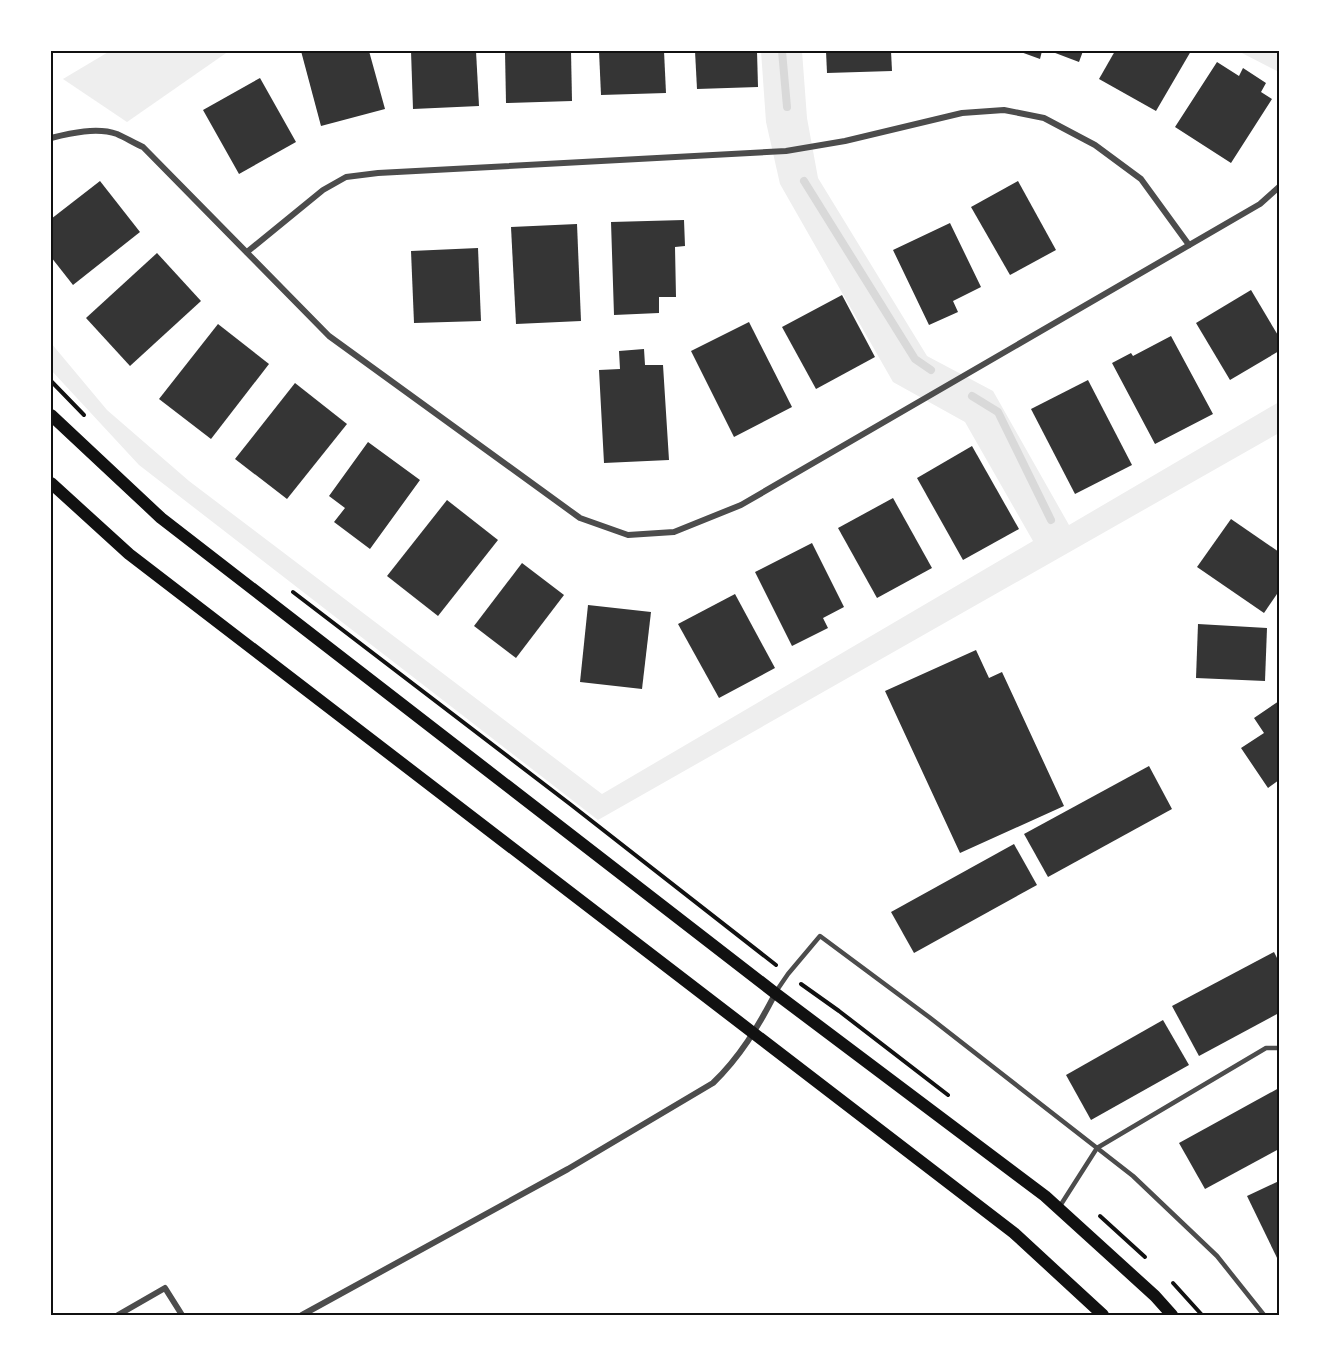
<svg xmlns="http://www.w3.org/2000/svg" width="1330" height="1366" font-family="'IBM Plex Serif',serif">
<rect width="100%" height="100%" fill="#fff"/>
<!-- green -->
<g fill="#eee">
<polygon points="110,51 229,51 127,122 63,79"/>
<polygon points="761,51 802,51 807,118 818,178 927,356 993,391 1069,525 1279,402 1279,433 598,820 139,465 51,370 51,343 107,410 189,481 602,794 1033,541 965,422 893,382 780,184 766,122"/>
<polygon points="1238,51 1279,51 1279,72"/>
</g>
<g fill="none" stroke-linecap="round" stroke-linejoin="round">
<!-- stream -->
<g stroke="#d9d9d9" stroke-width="8">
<polyline points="782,51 787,107"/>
<polyline points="804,181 915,359 931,370"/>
<polyline points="972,396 998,412 1051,520"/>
</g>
</g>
<!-- building -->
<g fill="#353535">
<polygon points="301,51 369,51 385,109 321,126"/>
<polygon points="411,51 476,51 479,106 413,109"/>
<polygon points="505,51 571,51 572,101 506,103"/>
<polygon points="599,51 664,51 666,93 601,95"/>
<polygon points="695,51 757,51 758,87 697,89"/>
<polygon points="826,51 891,51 892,71 827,73"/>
<polygon points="1018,51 1042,51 1040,59"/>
<polygon points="1050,51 1083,51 1079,62"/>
<polygon points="1115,51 1191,51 1156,111 1099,79"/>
<polygon points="1217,62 1239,76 1243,68 1266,83 1261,92 1272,99 1231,163 1175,127"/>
<polygon points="260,78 296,142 239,174 203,110"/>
<polygon points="100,181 140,232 73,285 51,257 51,219"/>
<polygon points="1018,181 1056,250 1010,275 971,207"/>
<polygon points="684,220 685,246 675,247 676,297 659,297 659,313 614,315 611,222"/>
<polygon points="950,223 981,287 953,301 958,312 929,325 893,250"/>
<polygon points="577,224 581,321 516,324 511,227"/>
<polygon points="478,248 481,321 414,323 411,251"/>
<polygon points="157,253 201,301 130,366 86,318"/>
<polygon points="1251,290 1279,337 1279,351 1230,380 1196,323"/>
<polygon points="842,295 875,357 816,389 782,327"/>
<polygon points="749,322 792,407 734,437 691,351"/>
<polygon points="218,324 269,364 211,439 159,399"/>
<polygon points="1171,336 1213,414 1155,444 1112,363 1131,353 1133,356"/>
<polygon points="644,349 645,365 663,365 669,460 604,463 599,370 620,369 619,351"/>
<polygon points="1088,380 1132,465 1075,494 1031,409"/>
<polygon points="295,383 347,424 287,499 235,459"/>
<polygon points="368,442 420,480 370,549 334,522 345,508 329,496"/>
<polygon points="972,446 1019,529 963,560 917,478"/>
<polygon points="893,498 932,568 877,598 838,528"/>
<polygon points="447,500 498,540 438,616 387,576"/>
<polygon points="1231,519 1279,552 1279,591 1264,613 1197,567"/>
<polygon points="812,543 844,607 823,618 828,628 792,646 755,572"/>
<polygon points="522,563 564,595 516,658 474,626"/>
<polygon points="735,594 775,668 719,698 678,624"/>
<polygon points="588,605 651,612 642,689 580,682"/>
<polygon points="1198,624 1267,628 1265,681 1196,678"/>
<polygon points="976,650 989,678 1002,672 1064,806 960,853 885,691"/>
<polygon points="1279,701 1279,780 1268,788 1241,748 1264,733 1254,718"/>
<polygon points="1149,766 1172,809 1048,877 1024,834"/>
<polygon points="1014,844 1037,885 914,953 891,912"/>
<polygon points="1274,952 1279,962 1279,1013 1199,1056 1172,1006"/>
<polygon points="1163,1020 1189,1065 1091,1120 1066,1075"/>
<polygon points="1279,1088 1279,1149 1205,1189 1179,1143"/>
<polygon points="1279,1181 1279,1262 1247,1196"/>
</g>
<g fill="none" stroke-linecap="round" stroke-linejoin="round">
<!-- path -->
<g stroke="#111" stroke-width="4">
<polyline points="51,381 84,415"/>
<polyline points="293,592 570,804 776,965"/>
<polyline points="801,984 839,1011 948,1095"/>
<polyline points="1100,1216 1145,1257"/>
<polyline points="1173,1283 1202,1315"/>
</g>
<!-- service -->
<g stroke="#4c4c4c" stroke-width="4.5">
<polyline points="775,993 788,974 820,936 929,1017 1133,1176 1217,1256 1264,1315"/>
<polyline points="1060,1206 1097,1148 1266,1048 1279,1048"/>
</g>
<!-- minor -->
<g stroke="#4c4c4c" stroke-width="6">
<path d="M51 138C71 133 97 127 117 134 126 138 134 143 143 147L329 336 580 518 628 535 674 532 741 505 1260 204 1279 187"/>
<polyline points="247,252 323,190 346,177 378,173 786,151 845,141 962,113 1004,110 1044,118 1095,145 1141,179 1189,245"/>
<polyline points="118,1315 165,1288 182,1315"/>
<path d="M302 1315 568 1169 713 1083C740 1057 758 1027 775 994"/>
</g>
<!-- secondary -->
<g stroke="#111" stroke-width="12">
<polyline points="51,415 161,518 775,993 1045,1196 1155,1296 1172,1315"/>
<polyline points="51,483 129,554 1014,1233 1103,1315"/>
</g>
</g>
<!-- border -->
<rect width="1330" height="1366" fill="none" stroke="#ffffff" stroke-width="105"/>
<rect x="52" y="52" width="1226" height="1262" fill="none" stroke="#111" stroke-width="2"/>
</svg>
